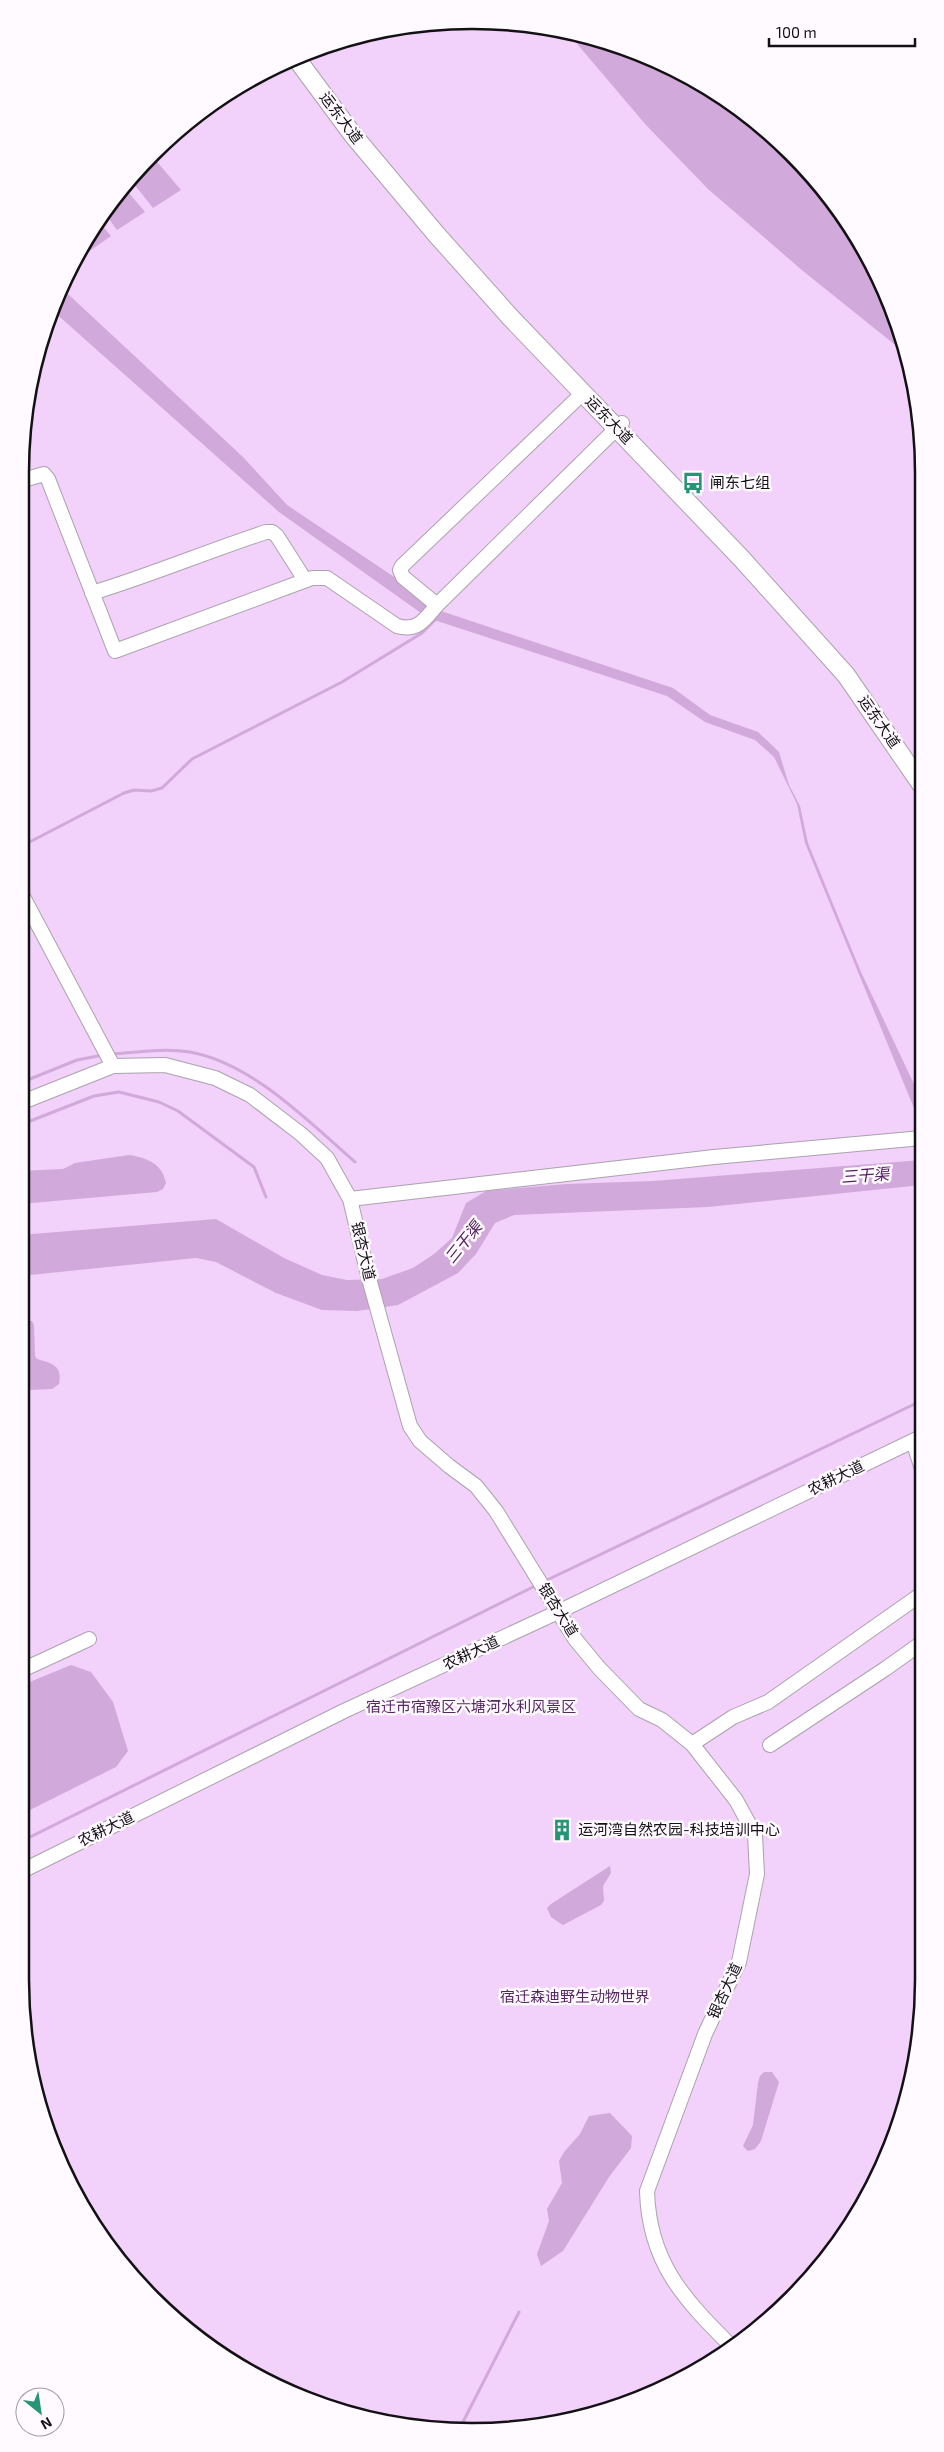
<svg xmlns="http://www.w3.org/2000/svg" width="944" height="2452" font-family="'Exo 2','Noto Sans SC',sans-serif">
<rect width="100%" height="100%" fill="#fefaff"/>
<!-- green -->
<polygon fill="#f2d1fb" points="502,21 589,35 723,96 812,174 889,299 920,413 924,1980 909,2097 877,2180 831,2255 723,2356 645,2397 560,2423 413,2428 327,2408 246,2372 132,2278 80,2206 44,2126 20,1980 20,472 35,355 67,272 114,197 174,132 246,80 327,44 413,24"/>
<!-- water -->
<g fill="#d1a9db">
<polygon points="567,32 589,35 723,96 812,174 889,299 904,352 803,271 708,189 646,125"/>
<polygon points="152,156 181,190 153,208 130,179"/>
<polygon points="123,186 145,212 117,230 104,212"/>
<polygon points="98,221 111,236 84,255 80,250"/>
<polygon points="68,294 243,457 287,505 427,599 441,611 673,688 710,715 758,732 779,752 789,785 800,806 808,843 861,972 922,1101 922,1115 920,1116 916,1113 805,843 797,804 774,757 755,740 705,722 667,696 428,618 279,512 52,310 56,301"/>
<path d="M129 1155C147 1158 162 1163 166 1183L163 1189 157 1192 20 1204V1171L63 1169 75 1163Z"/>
<polygon points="922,1160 922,1185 708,1207 514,1215 495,1223 476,1254 458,1273 398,1305 357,1311 322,1310 276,1293 216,1262 196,1258 20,1276 20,1235 216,1219 284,1258 322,1275 347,1280 382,1279 413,1268 434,1254 452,1238 466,1203 486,1191 567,1184 653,1181"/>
<path d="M28 1321H32L34 1325 35 1356 37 1359C51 1363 63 1365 59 1384L52 1389 29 1390 20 1407V1344L23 1340 21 1329Z"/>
<polygon points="71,1665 91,1672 113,1702 128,1751 116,1767 20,1815 20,1686"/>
<polygon points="610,1866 611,1873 603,1886 604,1901 601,1905 563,1925 551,1917 547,1908 551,1904"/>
<polygon points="764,2072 772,2072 779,2082 761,2141 755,2149 748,2151 743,2146 753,2125 758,2083 760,2076"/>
<polygon points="610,2113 632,2136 631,2148 609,2177 563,2251 541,2266 537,2254 549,2221 547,2209 562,2183 559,2161 564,2152 580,2134 589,2116"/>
</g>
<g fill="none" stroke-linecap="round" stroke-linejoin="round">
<!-- stream -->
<g stroke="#d1a9db" stroke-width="3">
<polyline points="20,847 124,793 134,790 151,791 162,788 192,759 342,682 422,633 435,620"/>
<path d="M113 1054C138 1052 165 1048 190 1052 252 1063 309 1122 355 1162"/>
<polyline points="20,1083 77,1060 98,1056"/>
<polyline points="20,1125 94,1096 119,1092 159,1102 178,1111 254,1167 266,1197"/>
<polyline points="545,1581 923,1400"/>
<polyline points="20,1842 537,1585"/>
<polyline points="461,2426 519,2312"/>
</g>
<!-- minor casing -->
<g stroke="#aba2ad" stroke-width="16">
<g id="minor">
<polyline points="583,393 402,566 400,570 403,577 437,605 622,423"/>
<path d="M20 481 44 474 48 479 115 651 312 578H327L397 626C418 632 425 619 437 605"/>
<path d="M92 593C151 575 208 551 266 532H272L277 536 305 580"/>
<polyline points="20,891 113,1066"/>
<path d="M20 1103 113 1066 165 1065 215 1078 250 1095 301 1134 327 1158 350 1199 368 1275 410 1426 420 1441 449 1466 476 1486 496 1511 575 1639 599 1668 639 1709 662 1720 692 1744 736 1800 755 1835 757 1874 739 1962 705 2034 647 2191C649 2263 684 2299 732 2347"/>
<polyline points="350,1199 714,1157 922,1138"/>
<polyline points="913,1441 923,1472"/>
<polyline points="20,1671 89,1639"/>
<polyline points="692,1744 733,1717 768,1702 923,1593"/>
<polyline points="770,1745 885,1669 923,1642"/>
<polyline points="20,1872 344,1711 558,1612 923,1436"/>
</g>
</g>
<!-- major casing -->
<g stroke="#aba2ad" stroke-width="20">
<polyline id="major" points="296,58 353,135 436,234 511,318 741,558 846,675 921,784"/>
</g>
<!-- minor -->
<use href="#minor" stroke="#fff" stroke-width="14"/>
<!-- major -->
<use href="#major" stroke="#fff" stroke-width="18"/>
</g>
<!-- icons -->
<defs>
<g id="bus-bare" transform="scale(1.725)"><path d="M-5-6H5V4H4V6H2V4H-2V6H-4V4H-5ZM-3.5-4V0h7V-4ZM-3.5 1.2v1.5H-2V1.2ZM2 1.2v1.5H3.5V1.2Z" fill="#269475" stroke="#fefaff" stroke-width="2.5" paint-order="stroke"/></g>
<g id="building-bare" transform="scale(1.725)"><path d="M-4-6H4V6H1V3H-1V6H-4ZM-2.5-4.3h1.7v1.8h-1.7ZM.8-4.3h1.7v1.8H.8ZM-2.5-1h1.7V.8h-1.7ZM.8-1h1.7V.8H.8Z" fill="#269475" stroke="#fefaff" stroke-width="2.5" paint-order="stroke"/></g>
</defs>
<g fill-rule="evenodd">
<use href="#bus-bare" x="693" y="483"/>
<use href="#building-bare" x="562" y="1830"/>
</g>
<g text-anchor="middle" stroke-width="5" stroke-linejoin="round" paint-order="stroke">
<!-- street labels -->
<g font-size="15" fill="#141115" stroke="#fefaff">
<text transform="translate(341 118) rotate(53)" y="5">运东大道</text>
<text transform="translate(609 420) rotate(46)" y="5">运东大道</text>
<text transform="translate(879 722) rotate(55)" y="5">运东大道</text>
<text transform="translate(363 1251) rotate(77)" y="5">银杏大道</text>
<text transform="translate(836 1478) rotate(-26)" y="5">农耕大道</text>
<text transform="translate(558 1610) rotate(58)" y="5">银杏大道</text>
<text transform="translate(471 1653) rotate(-25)" y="5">农耕大道</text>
<text transform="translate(106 1829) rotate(-26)" y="5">农耕大道</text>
<text transform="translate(725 1991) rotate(-65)" y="5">银杏大道</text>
</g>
<!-- poi labels -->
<g font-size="15" fill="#141115" stroke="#fefaff" text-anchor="start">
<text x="710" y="488">闸东七组</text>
<text x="578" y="1835">运河湾自然农园-科技培训中心</text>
</g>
<!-- park labels -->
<g font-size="15" fill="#572763" stroke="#fefaff">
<text x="471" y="1712">宿迁市宿豫区六塘河水利风景区</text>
<text x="575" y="2002">宿迁森迪野生动物世界</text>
</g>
<!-- water labels -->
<g font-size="16" font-style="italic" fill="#52215e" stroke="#fefaff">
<text transform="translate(865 1175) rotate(-4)" y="6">三干渠</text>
<text transform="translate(463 1242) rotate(-51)" y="6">三干渠</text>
</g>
</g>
<!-- crop -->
<path d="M0 0H944V2452H0ZM472 29H472A443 443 0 0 1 915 472V1980A443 443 0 0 1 472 2423H472A443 443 0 0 1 29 1980V472A443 443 0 0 1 472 29Z" fill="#fefaff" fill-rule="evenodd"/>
<path fill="none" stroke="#141115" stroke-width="2.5" d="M472 29H472A443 443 0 0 1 915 472V1980A443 443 0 0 1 472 2423H472A443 443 0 0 1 29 1980V472A443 443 0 0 1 472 29Z"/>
<!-- north arrow -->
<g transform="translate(40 2412) rotate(150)"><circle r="24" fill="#fefaff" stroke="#a09da1"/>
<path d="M0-4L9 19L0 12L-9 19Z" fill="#269475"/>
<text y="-8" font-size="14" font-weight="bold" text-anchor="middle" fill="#141115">N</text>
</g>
<!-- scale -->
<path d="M769 38v8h146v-8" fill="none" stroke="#141115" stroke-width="2.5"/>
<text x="776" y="38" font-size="15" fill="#141115" stroke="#fefaff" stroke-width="4" paint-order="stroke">100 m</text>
</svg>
